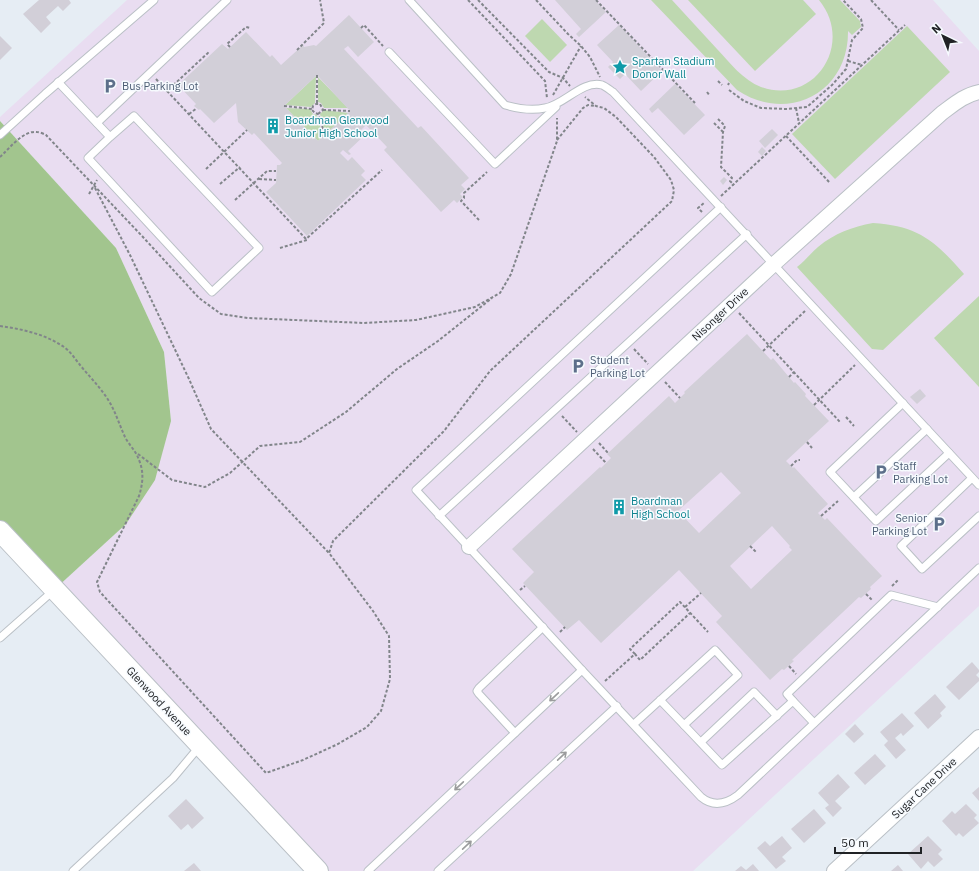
<svg xmlns="http://www.w3.org/2000/svg" width="979" height="871" font-family="'IBM Plex Sans',sans-serif">
<rect width="100%" height="100%" fill="#e6edf4"/>
<!-- education -->
<polygon fill="#e9ddf1" points="127,0 933,0 979,51 979,606 693,871 318,871 55,589 126,524 171,421 164,352 116,248 0,121 0,117"/>
<!-- green -->
<g fill="#bed8b0">
<path d="M651 0H672C687 16 702 33 717 49 730 63 743 80 761 87 814 106 855 44 819 0H840L860 21 861 27 852 35 848 31C849 93 787 124 737 90Z"/>
<polygon points="688,0 803,0 816,14 755,71"/>
<polygon points="542,19 567,45 550,62 525,36"/>
<polygon points="907,26 950,72 835,179 792,134"/>
<polygon points="316,76 315,103 311,107 285,105"/>
<polygon points="318,77 348,108 324,108 321,103 318,102"/>
<polygon points="286,108 310,109 313,114 317,115 323,136 318,141"/>
<polygon points="324,110 349,113 327,133 324,130 320,114"/>
<path d="M873 223C919 226 935 241 964 274L883 350 872 349 797 267C805 261 811 253 818 247 835 233 852 227 873 223Z"/>
<polygon points="979,296 979,387 934,338"/>
</g>
<!-- forest -->
<polygon fill="#a2c58e" points="0,121 116,248 164,352 171,421 155,480 126,524 55,589 0,531"/>
<!-- building -->
<g fill="#d2cfd8" fill-rule="evenodd">
<polygon points="39,0 69,0 71,3 63,11 58,6 46,17 51,23 41,33 23,14"/>
<polygon points="555,0 595,0 606,12 579,37 576,34 581,29"/>
<path d="M349 15 374 42 358 57 348 46 344 49 418 128 421 126 469 178 461 185 465 189 460 194 463 197 457 203 454 200 441 212 384 150 387 147 366 125 361 130 366 134 348 151 351 154 349 155 343 150 340 153 348 161 352 157 365 171 361 175 366 180 307 236 266 192 276 183 277 165H280L282 163 254 133 252 135 238 122 236 103 214 123 200 109 199 110 194 106 196 104 178 85 222 44 228 49 246 32 270 57 272 55 281 65 303 45 304 47 314 45 316 46ZM317 75 350 111 318 141 284 106Z"/>
<polygon points="619,25 662,71 641,91 625,74 620,79 608,67 613,62 597,45"/>
<polygon points="0,36 12,48 0,60"/>
<polygon points="675,84 705,115 684,135 658,108 652,113 649,109"/>
<polygon points="772,129 778,135 765,148 759,141"/>
<polygon points="762,147 766,151 762,156 758,152"/>
<polygon points="724,177 727,180 723,185 720,181"/>
<path d="M747 334 771 360 773 358 794 383 795 382 806 394 805 396 829 421 786 461 793 468 794 467 828 504 818 513 825 520 827 518 882 576 870 587 871 589 861 598 859 597 792 660 794 661 784 670 782 669 770 680 716 622 722 616 679 570 601 643 579 620 567 630 523 583 534 572 512 549 600 467 601 468 611 458 607 454 669 396 675 403 685 393 684 392ZM721 472 741 493 699 533 678 511ZM772 526 790 546 789 547 792 550 751 589 730 566Z"/>
<polygon points="920,389 926,396 917,404 910,397"/>
<polygon points="972,662 979,670 979,672 976,675 979,678 979,681 959,700 946,687"/>
<polygon points="935,694 946,707 940,713 942,716 928,729 914,713"/>
<polygon points="902,713 914,726 903,736 901,733 895,738 906,750 896,759 884,745 888,741 880,732"/>
<polygon points="855,724 864,734 854,743 845,734"/>
<polygon points="875,754 886,766 865,785 854,773"/>
<polygon points="838,774 850,787 835,801 842,808 833,817 825,808 829,805 818,793"/>
<polygon points="979,787 979,801 972,793"/>
<polygon points="186,799 204,818 192,829 188,824 181,830 168,816"/>
<polygon points="966,804 977,815 974,818 979,823 963,837 959,833 956,836 942,821 952,811 955,814"/>
<polygon points="814,809 826,823 804,843 791,829"/>
<polygon points="782,836 792,848 782,857 786,861 776,869 757,848 765,841 770,846"/>
<polygon points="928,836 942,850 938,854 943,859 934,867 928,861 921,869 908,854"/>
<polygon points="194,863 201,871 184,871"/>
<polygon points="753,864 759,871 735,871 741,866 746,870"/>
<polygon points="898,865 903,871 891,871"/>
</g>
<g fill="none" stroke-linecap="round" stroke-linejoin="round">
<!-- lane casing -->
<g stroke="#bac0c6" stroke-width="9">
<g id="lane">
<path d="M409 0 505 105C519 109 531 111 545 108 564 105 582 80 602 85 605 86 610 90 613 92L979 485"/>
<polyline points="389,52 495,164 556,107"/>
<polyline points="58,82 110,137 88,158 212,292 259,248 134,116 110,137"/>
<polyline points="97,123 227,0"/>
<polyline points="0,135 45,94 154,0"/>
<path d="M721 207 416 490 582 670 701 797C713 807 726 804 738 795L979 568"/>
<polyline points="903,403 830,472 876,521 949,453"/>
<polyline points="972,478 901,546 922,569 979,516"/>
<polyline points="854,497 927,429"/>
<polyline points="439,516 747,234"/>
<polyline points="0,638 53,591"/>
<polyline points="793,701 787,694 891,595 938,607"/>
<polyline points="634,724 715,650 738,675 684,725 660,700"/>
<polyline points="684,725 722,765 793,701 814,723"/>
<polyline points="515,733 479,694 477,691 479,688 543,627"/>
<polyline points="701,742 754,692 777,716"/>
<polyline points="73,871 173,778 199,747"/>
<polyline points="368,871 582,670"/>
<polyline points="438,871 617,706"/>
</g>
</g>
<!-- street casing -->
<g stroke="#bac0c6" stroke-width="16">
<g id="street">
<path d="M469 547 774 264 942 113C953 105 964 95 979 92"/>
<polyline points="834,871 979,737"/>
</g>
</g>
<!-- secondary casing -->
<g stroke="#bac0c6" stroke-width="22">
<polyline id="secondary" points="0,531 318,871"/>
</g>
<!-- path -->
<g stroke="#81858a" stroke-width="2" stroke-dasharray="3 2" stroke-linecap="butt">
<polyline points="468,0 545,81 547,98"/>
<polyline points="478,0 549,72 563,78 570,86"/>
<polyline points="536,0 568,34 581,46 590,57 600,77"/>
<polyline points="596,0 695,103"/>
<polyline points="871,0 899,30"/>
<polyline points="361,28 364,25 383,46"/>
<polyline points="230,47 227,44 246,27 250,28"/>
<polyline points="297,50 324,23 320,0"/>
<polyline points="848,61 862,65"/>
<polyline points="317,75 317,104"/>
<polyline points="156,79 167,91 210,51"/>
<polyline points="718,81 722,85"/>
<polyline points="728,85 729,83"/>
<polyline points="729,90 744,101 761,108 787,109 807,107 832,85 846,69 852,40 863,28 861,19 843,0"/>
<polyline points="167,91 306,239 382,170"/>
<polyline points="707,92 710,96"/>
<polyline points="553,95 581,46"/>
<polyline points="284,106 312,109"/>
<polyline points="796,108 799,123"/>
<polyline points="323,110 350,111"/>
<polyline points="189,114 197,108"/>
<polyline points="318,114 323,110 320,104 316,104 313,106 312,110 315,113 318,114 325,135"/>
<polyline points="718,119 725,126 723,132 721,167 732,178 730,181 734,185"/>
<polyline points="714,123 723,132"/>
<polyline points="786,136 830,183"/>
<polyline points="557,140 583,108 588,105 595,106"/>
<path d="M0 157C9 149 23 130 37 132 40 132 44 134 46 135L142 236 199 298 221 314 248 318 364 323 416 320 475 307 500 293 511 274 557 141V118"/>
<polyline points="206,169 247,130"/>
<polyline points="259,179 276,180"/>
<polyline points="220,184 240,167"/>
<polyline points="95,188 130,255 189,379 211,429 329,553"/>
<polyline points="89,194 97,180"/>
<polyline points="721,196 905,25"/>
<polyline points="235,200 267,171 276,171"/>
<polyline points="702,212 698,208 704,203"/>
<polyline points="479,220 461,201 464,198 464,193 487,172"/>
<polyline points="280,248 307,240"/>
<polyline points="739,313 840,422"/>
<path d="M0 326C22 329 45 334 64 347 70 351 75 359 80 365 89 376 99 386 107 398 115 410 119 424 125 437 129 445 136 451 139 460 144 472 143 483 139 496L97 582 100 592 266 773 303 760 338 744 367 727 381 711 390 679 389 636 373 611 329 553 333 541 444 431 490 371 672 201 674 190 671 180 654 157 616 117 604 108 596 106 585 97"/>
<polyline points="634,349 648,364"/>
<polyline points="763,351 805,311"/>
<polyline points="789,377 794,372"/>
<polyline points="665,382 680,398"/>
<polyline points="814,405 855,365"/>
<polyline points="562,416 577,432"/>
<polyline points="846,417 854,426"/>
<polyline points="807,442 812,448"/>
<polyline points="599,443 608,453"/>
<polyline points="593,449 606,463"/>
<polyline points="138,454 172,480 205,487 230,473 260,446 300,442 346,412 397,369 438,341 492,298"/>
<polyline points="791,466 797,460 800,460"/>
<polyline points="821,516 838,501"/>
<polyline points="750,546 757,553"/>
<polyline points="892,586 899,579"/>
<polyline points="520,590 525,586"/>
<polyline points="866,594 872,600"/>
<polyline points="685,607 701,593"/>
<polyline points="560,632 565,627"/>
<polyline points="635,654 630,649 680,602 708,632"/>
<polyline points="789,666 796,674"/>
<polyline points="605,681 635,654 640,660 690,613"/>
</g>
<!-- lane -->
<use href="#lane" stroke="#fff" stroke-width="7"/>
<!-- street -->
<use href="#street" stroke="#fff" stroke-width="14"/>
<!-- secondary -->
<use href="#secondary" stroke="#fff" stroke-width="20"/>
</g>
<!-- one-way arrows -->
<defs><path id="oneway-shaft" d="M-6 0H5M1.5-3L5.5 0L1.5 3" fill="none" stroke-width="1.6" stroke-linecap="round" stroke-linejoin="round"/></defs>
<g stroke="#9b9c9d">
<use href="#oneway-shaft" transform="translate(554 697) rotate(137)"/>
<use href="#oneway-shaft" transform="translate(562 756) rotate(-43)"/>
<use href="#oneway-shaft" transform="translate(459 786) rotate(137)"/>
<use href="#oneway-shaft" transform="translate(467 845) rotate(-43)"/>
</g>
<!-- icons -->
<defs>
<g id="sight-bare" transform="scale(1.2)"><path d="M0-6L1.8-2.2L6-1.7L2.9 1.2L3.7 5.4L0 3.3L-3.7 5.4L-2.9 1.2L-6-1.7L-1.8-2.2Z" fill="#0f9aa8" stroke="#f6fafe" stroke-width="2.5" paint-order="stroke"/></g>
<g id="parking-bare" transform="scale(1.2)"><path d="M-3.5-5.5H1a3.5 3.5 0 0 1 0 7H-1V5.5H-3.5ZM-1-3.4V-.6H.8a1.4 1.4 0 0 0 0-2.8Z" fill="#5c6f8a" stroke="#f6fafe" stroke-width="2.5" paint-order="stroke"/></g>
<g id="building-bare" transform="scale(1.2)"><path d="M-4-6H4V6H1V3H-1V6H-4ZM-2.5-4.3h1.7v1.8h-1.7ZM.8-4.3h1.7v1.8H.8ZM-2.5-1h1.7V.8h-1.7ZM.8-1h1.7V.8H.8Z" fill="#0f9aa8" stroke="#f6fafe" stroke-width="2.5" paint-order="stroke"/></g>
</defs>
<g fill-rule="evenodd">
<use href="#sight-bare" x="620" y="67"/>
<use href="#parking-bare" x="110" y="86"/>
<use href="#building-bare" x="273" y="126"/>
<use href="#parking-bare" x="578" y="366"/>
<use href="#parking-bare" x="881" y="472"/>
<use href="#building-bare" x="619" y="507"/>
<use href="#parking-bare" x="939" y="524"/>
</g>
<g text-anchor="middle" stroke-width="3" stroke-linejoin="round" paint-order="stroke">
<!-- culture labels -->
<g font-size="11" fill="#0d838f" stroke="#f6fafe" text-anchor="start">
<text x="632" y="65">Spartan Stadium<tspan x="632" dy="13">Donor Wall</tspan></text>
<text x="285" y="124">Boardman Glenwood<tspan x="285" dy="13">Junior High School</tspan></text>
<text x="631" y="505">Boardman<tspan x="631" dy="13">High School</tspan></text>
</g>
<!-- service labels -->
<g font-size="11" fill="#4e5e75" stroke="#f6fafe" text-anchor="start">
<text x="122" y="90">Bus Parking Lot</text>
<text x="590" y="364">Student<tspan x="590" dy="13">Parking Lot</tspan></text>
<text x="893" y="470">Staff<tspan x="893" dy="13">Parking Lot</tspan></text>
<text x="927" y="522" text-anchor="end">Senior<tspan x="927" dy="13">Parking Lot</tspan></text>
</g>
<!-- street labels -->
<g font-size="11" fill="#202225" stroke="#f6fafe">
<text transform="translate(720 314) rotate(-43)" y="4">Nisonger Drive</text>
<text transform="translate(159 701) rotate(47)" y="4">Glenwood Avenue</text>
<text transform="translate(924 788) rotate(-43)" y="4">Sugar Cane Drive</text>
</g>
</g>
<!-- north arrow -->
<g transform="translate(943 36) rotate(317)" stroke="#f6fafe" stroke-width="3" paint-order="stroke">
<path d="M0-3L7 15L0 10L-7 15Z" fill="#202225"/>
<text y="-6" font-size="11" font-weight="bold" text-anchor="middle" fill="#202225">N</text>
</g>
<!-- scale -->
<path d="M835 847v6h86v-6" fill="none" stroke="#202225" stroke-width="2"/>
<text x="841" y="847" font-size="12" fill="#202225" stroke="#f6fafe" stroke-width="3" paint-order="stroke">50 m</text>
</svg>
